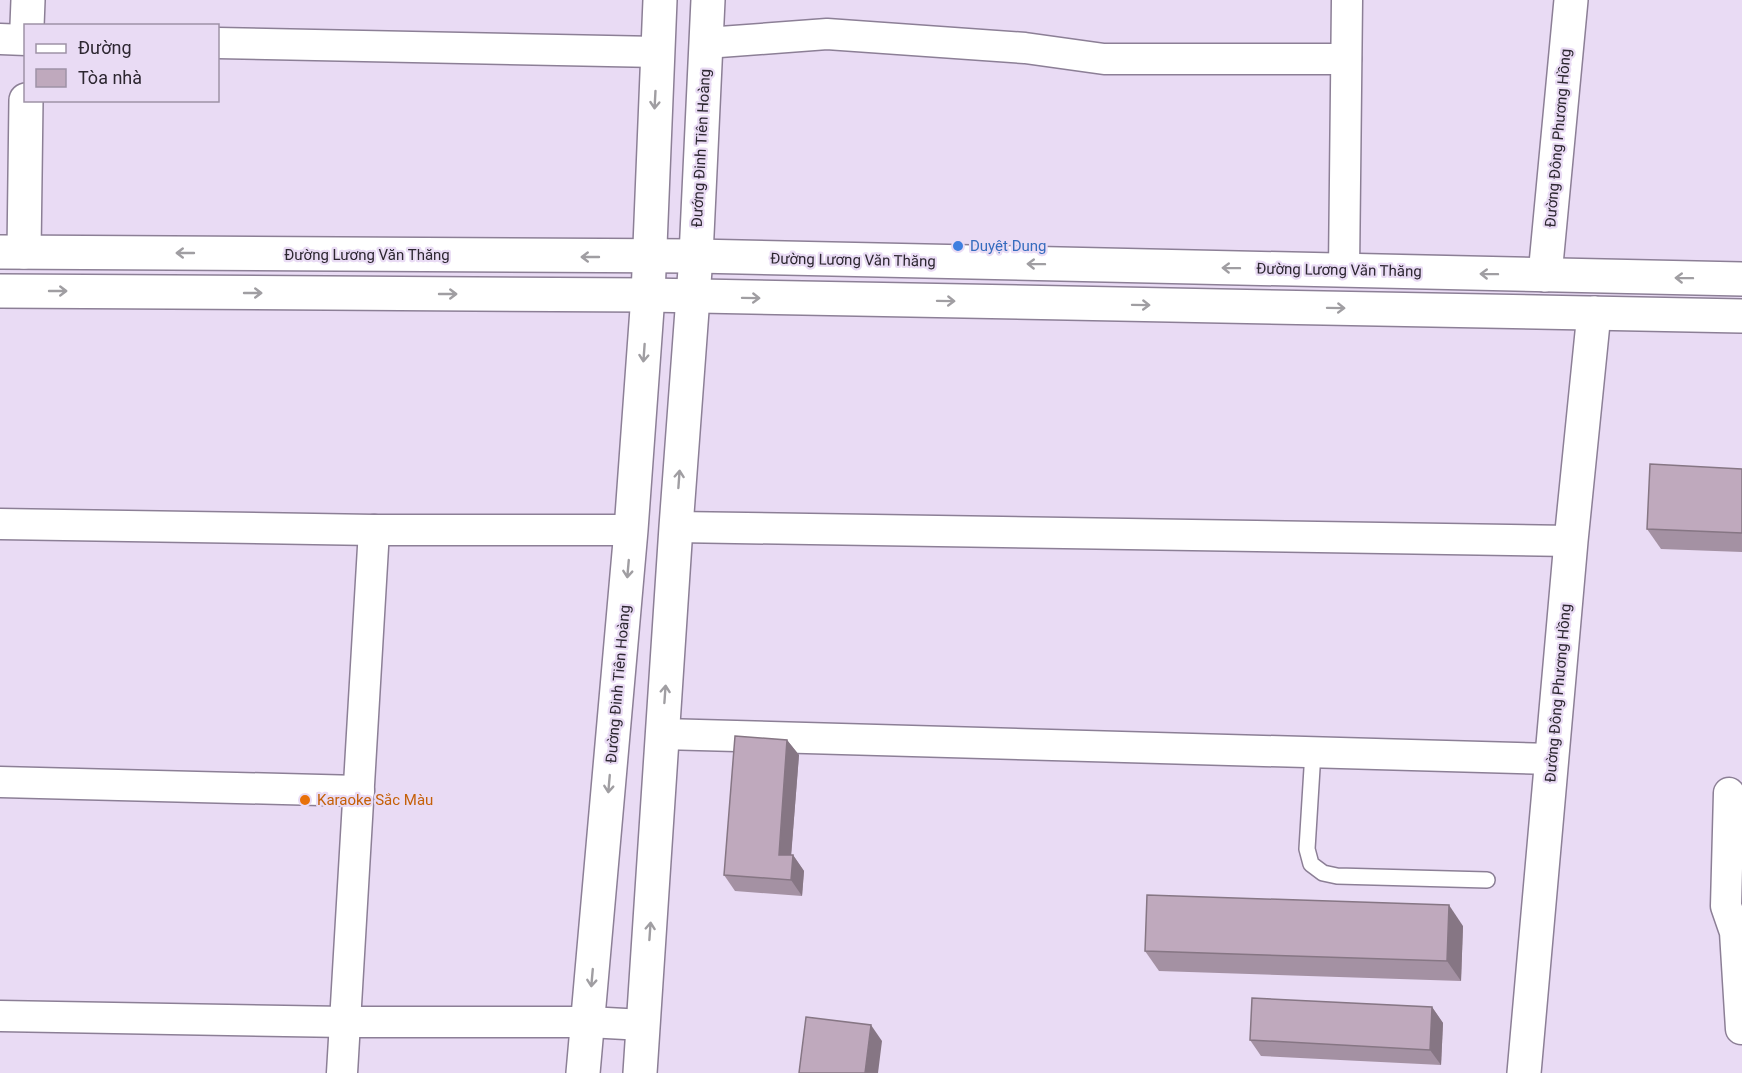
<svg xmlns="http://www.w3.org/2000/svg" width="1742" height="1073" font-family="Roboto,sans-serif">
<rect width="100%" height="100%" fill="#e9dbf4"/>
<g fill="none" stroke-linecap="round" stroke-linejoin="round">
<!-- service casing -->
<g stroke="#8c7f96" stroke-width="18">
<polyline id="service" points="1313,752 1307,849 1311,864 1323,873 1337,876 1487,880"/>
</g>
<!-- minor casing -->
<g stroke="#8c7f96" stroke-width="33">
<g id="minor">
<polyline points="0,39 26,40"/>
<polyline points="218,43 658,52"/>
<polyline points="706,43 827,34 1025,48 1104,59 1346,59"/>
<polyline points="1344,270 1347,0"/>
<polyline points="0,524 374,530 631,530"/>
<polyline points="676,527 1571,541"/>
<polyline points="662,734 1552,759"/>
<polyline points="0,782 359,791"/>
<polyline points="1729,793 1726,906 1735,932 1741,1029"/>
<polyline points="0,1016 346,1022 588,1022 644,1025"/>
<polyline points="342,1073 374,530"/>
</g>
</g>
<!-- tertiary casing -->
<g stroke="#8c7f96" stroke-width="36">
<g id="tertiary">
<polyline points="27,26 28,0"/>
<polyline points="24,252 26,100"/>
<polyline points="1545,275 1571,0"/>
<polyline points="1524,1073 1571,541 1594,313"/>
</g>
</g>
<!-- secondary casing -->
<g stroke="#8c7f96" stroke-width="36">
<g id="secondary">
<polyline points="583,1073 631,530 648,295 660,0"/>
<polyline points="640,1073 676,527 696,256 708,0"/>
</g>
</g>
<!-- trunk casing -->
<g stroke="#8c7f96" stroke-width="36">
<g id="trunk">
<polyline points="0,252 696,256 1742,279"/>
<polyline points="0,291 648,295 1742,316"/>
</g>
</g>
<!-- service -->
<use href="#service" stroke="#fff" stroke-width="15"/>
<!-- minor -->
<use href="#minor" stroke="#fff" stroke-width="30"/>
<!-- tertiary -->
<use href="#tertiary" stroke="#fff" stroke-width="33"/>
<!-- secondary -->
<use href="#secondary" stroke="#fff" stroke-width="33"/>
<!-- trunk -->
<use href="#trunk" stroke="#fff" stroke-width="33"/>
</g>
<!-- wall -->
<g fill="#a491a3">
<polygon points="1742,469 1742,552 1661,549 1647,529"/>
<polygon points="787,740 799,755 791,855 793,855 804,871 802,896 735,891 724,875"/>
<polygon points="1463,926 1461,981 1159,971 1145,951"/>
<polygon points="1432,1007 1443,1023 1441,1065 1261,1056 1250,1040"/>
</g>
<!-- shaded-wall -->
<g fill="#867684">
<polygon points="787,740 799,755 790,870 779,855"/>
<polygon points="793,855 804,871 802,896 791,880"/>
<polygon points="1449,905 1463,926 1461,981 1447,961"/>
<polygon points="1432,1007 1443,1023 1441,1065 1430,1050"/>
<polygon points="871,1025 882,1041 878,1073 865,1073"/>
</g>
<!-- building -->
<g fill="#bfa9bd" stroke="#867684" stroke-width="1.5">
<polygon points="1650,464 1742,469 1742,533 1647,529"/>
<polygon points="735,736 787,740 779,855 793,855 791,880 724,875"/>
<polygon points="1147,895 1449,905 1447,961 1145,951"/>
<polygon points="1252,998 1432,1007 1430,1050 1250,1040"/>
<polygon points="806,1017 871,1025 865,1073 799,1073"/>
</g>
<!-- one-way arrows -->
<defs><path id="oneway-shaft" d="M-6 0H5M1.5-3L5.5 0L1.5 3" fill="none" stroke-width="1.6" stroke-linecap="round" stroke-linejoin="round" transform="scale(1.5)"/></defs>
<g stroke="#a09ea2">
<use href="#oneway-shaft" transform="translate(655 100) rotate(93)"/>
<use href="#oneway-shaft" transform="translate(185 253) rotate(-180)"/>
<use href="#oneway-shaft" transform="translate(590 257) rotate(-180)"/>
<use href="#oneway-shaft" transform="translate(1036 264) rotate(-179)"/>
<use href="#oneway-shaft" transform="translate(1231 268) rotate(-179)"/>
<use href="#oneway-shaft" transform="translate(1489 274) rotate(-179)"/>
<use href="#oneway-shaft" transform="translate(1684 278) rotate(-179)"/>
<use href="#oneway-shaft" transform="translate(58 291)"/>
<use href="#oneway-shaft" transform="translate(253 293)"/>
<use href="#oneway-shaft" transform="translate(448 294)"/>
<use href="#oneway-shaft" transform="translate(751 298) rotate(1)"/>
<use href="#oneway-shaft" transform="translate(946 301) rotate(1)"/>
<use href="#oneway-shaft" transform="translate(1141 305) rotate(1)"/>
<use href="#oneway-shaft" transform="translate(1336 308) rotate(1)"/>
<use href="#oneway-shaft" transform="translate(644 353) rotate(94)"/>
<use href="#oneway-shaft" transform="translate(679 479) rotate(-86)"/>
<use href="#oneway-shaft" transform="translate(628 569) rotate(95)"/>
<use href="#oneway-shaft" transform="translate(665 694) rotate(-86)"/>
<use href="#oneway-shaft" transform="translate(609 784) rotate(95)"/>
<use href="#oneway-shaft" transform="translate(650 931) rotate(-86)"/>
<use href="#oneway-shaft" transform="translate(592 978) rotate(95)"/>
</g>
<!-- markers -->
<circle fill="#3f7fe0" stroke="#e9dbf4" stroke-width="2" cx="958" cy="246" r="6"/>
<circle fill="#e8710a" stroke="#e9dbf4" stroke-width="2" cx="305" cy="800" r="6"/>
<g text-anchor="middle" stroke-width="4.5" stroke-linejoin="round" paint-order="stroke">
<!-- street labels -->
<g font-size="15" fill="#2d2731" stroke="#e9dbf4">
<text transform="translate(1558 138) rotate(-85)" y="5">Đường Đông Phương Hồng</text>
<text transform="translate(701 148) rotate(-87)" y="5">Đướng Đinh Tiên Hoàng</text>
<text x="367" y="260">Đường Lương Văn Thăng</text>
<text transform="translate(853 260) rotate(1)" y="5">Đường Lương Văn Thăng</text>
<text transform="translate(1339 270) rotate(1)" y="5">Đường Lương Văn Thăng</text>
<text transform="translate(618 684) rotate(-85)" y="5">Đường Đinh Tiên Hoàng</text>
<text transform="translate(1558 693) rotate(-85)" y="5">Đường Đông Phương Hồng</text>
</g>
<!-- shop labels -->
<g font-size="15" fill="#366cbe" stroke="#e9dbf4" text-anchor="start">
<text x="970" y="251">Duyệt Dung</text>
</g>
<!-- food labels -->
<g font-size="15" fill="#c56008" stroke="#e9dbf4" text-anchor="start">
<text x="317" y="805">Karaoke Sắc Màu</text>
</g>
</g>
<!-- legend -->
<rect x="24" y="24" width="195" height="78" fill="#e9dbf4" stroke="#9e93a6" stroke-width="1.5"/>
<rect x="36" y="44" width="30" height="9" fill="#ffffff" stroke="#9e93a6" stroke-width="1.5"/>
<text x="78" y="54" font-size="18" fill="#2d2731">Đường</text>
<rect x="36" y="69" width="30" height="18" fill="#bfa9bd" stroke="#9e93a6" stroke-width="1.5"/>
<text x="78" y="84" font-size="18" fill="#2d2731">Tòa nhà</text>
</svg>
